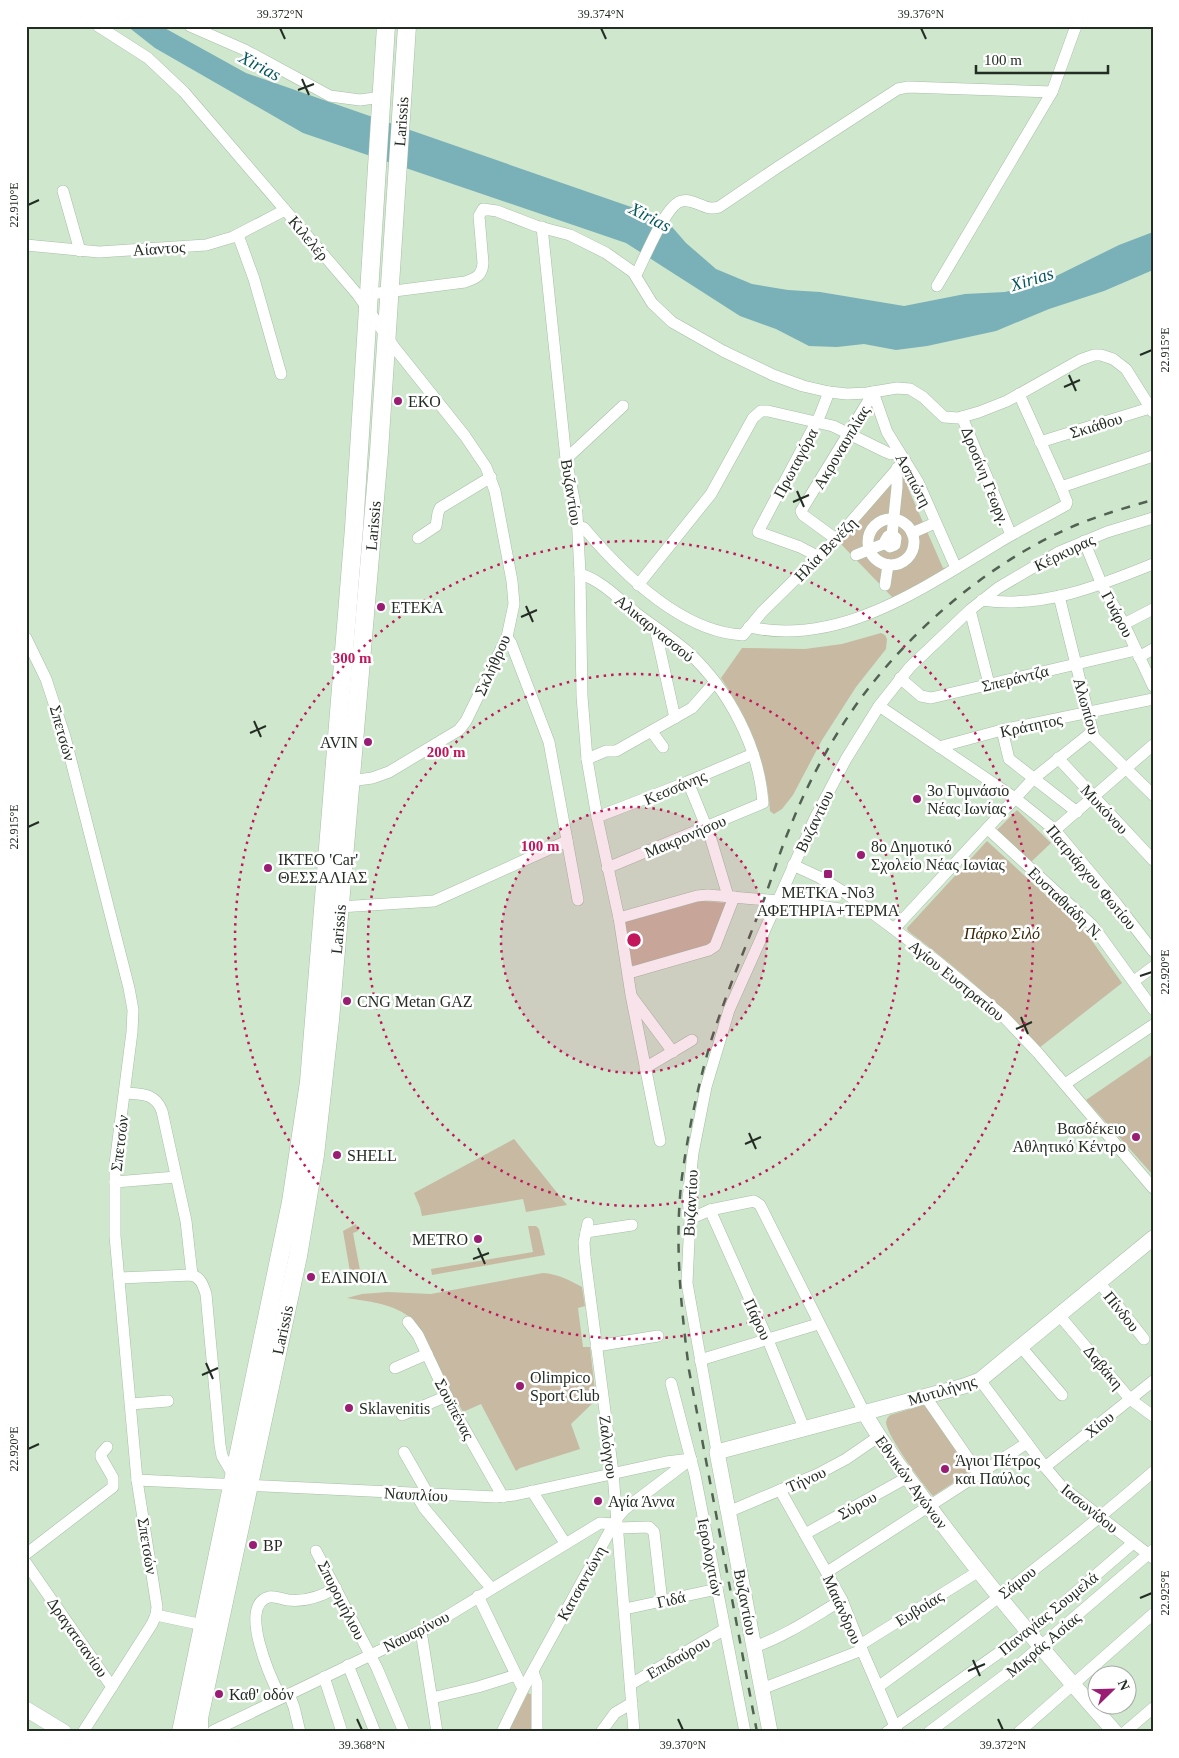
<svg xmlns="http://www.w3.org/2000/svg" width="1179" height="1758" font-family="'Times New Roman',serif">
<rect width="100%" height="100%" fill="#cee7cd"/>
<!-- green -->
<g fill="#c8b9a2">
<polygon points="904,468 906,469 913,485 908,488 943,568 949,567 895,600 840,543"/>
<path d="M881 633 885 635 887 639 886 649 856 687 822 740 793 795 782 809 774 814 770 811C767 762 749 719 721 678L742 648 805 649 842 644Z"/>
<polygon points="1017,810 1051,843 1031,862 997,830"/>
<path d="M987 841 1085 931 1122 983 1039 1048C1000 1004 955 966 908 931L907 928Z"/>
<polygon points="701,901 727,903 713,945 641,966 632,965 624,925 625,922"/>
<polygon points="1153,1054 1153,1175 1086,1100"/>
<polygon points="514,1139 567,1205 526,1212 523,1199 422,1216 420,1207 414,1193"/>
<polygon points="356,1224 358,1231 353,1233 362,1281 351,1277 343,1231"/>
<polygon points="528,1226 536,1226 539,1229 545,1255 432,1275 431,1269 533,1252"/>
<path d="M543 1273C558 1274 569 1280 582 1287L585 1306 578 1308 583 1347H590L596 1400 571 1424 580 1449 520 1468 516 1471 481 1404 463 1412 458 1403 455 1404 417 1324C399 1304 372 1302 347 1298L362 1294 388 1292 431 1294Z"/>
<path d="M927 1404 973 1470 933 1496C923 1485 886 1435 886 1422 887 1418 888 1417 890 1415Z"/>
<polygon points="528,1693 532,1695 532,1732 508,1732"/>
</g>
<!-- water -->
<polygon fill="#7ab0b8" points="127,26 161,26 246,73 660,217 666,220 686,243 716,269 752,284 788,290 820,292 904,306 965,294 1005,292 1042,283 1119,245 1153,232 1153,270 1104,291 1049,309 996,331 927,346 896,350 864,344 837,347 809,346 776,329 740,316 626,243 303,133 155,48"/>
<g fill="none" stroke-linecap="round" stroke-linejoin="round">
<!-- street casing -->
<g stroke="#a7bfa6" stroke-width="12">
<g id="street">
<polyline points="98,26 148,58 184,92 358,295 394,347 465,436 486,467 495,491 512,581 514,604 507,637 466,721 459,730 389,772 372,778 350,781"/>
<polyline points="190,26 245,50 330,96 360,100 382,97"/>
<polyline points="63,191 80,251"/>
<polyline points="542,227 566,459 577,514 580,574 582,696 587,759 597,817 619,918 631,995 660,1141"/>
<polyline points="238,235 254,279 281,374"/>
<polyline points="26,245 99,252 206,245 233,237 285,210"/>
<path d="M636 275C644 260 666 203 682 201 695 198 705 212 719 207L778 167 898 89 908 87 1052 92"/>
<polyline points="937,286 1052,92 1076,26"/>
<path d="M363 295 465 282C476 278 482 276 483 263L479 216 483 209 497 211 536 226 570 235 606 253 633 272 652 303 672 322 723 351 773 375 803 386 829 392 847 394 867 393 897 388 910 389 923 397 944 417 958 418 979 412 1007 401 1080 360 1094 355H1101L1113 359 1126 369 1153 412"/>
<polyline points="873,392 887,432 918,482 956,568"/>
<polyline points="962,417 1011,535"/>
<polyline points="1040,442 1153,407"/>
<polyline points="566,459 623,406"/>
<polyline points="1061,487 1153,456"/>
<circle cx="891" cy="542" r="23"/>
<path d="M578 526 584 528C622 573 681 632 743 635L762 612 836 539 905 460"/>
<polyline points="912,533 935,523"/>
<polyline points="892,535 896,538 895,545 890,547 887,545 885,541 888,536 892,535 897,487 897,468"/>
<polyline points="418,538 436,526 438,513 440,508 491,477"/>
<polyline points="836,539 803,515 801,511 872,395"/>
<polyline points="1084,541 1102,585 1124,624 1153,686"/>
<polyline points="856,555 886,543"/>
<polyline points="819,557 800,547 758,532 820,415 829,392"/>
<path d="M580 574C601 580 619 599 636 613 653 626 672 638 688 652 729 690 759 747 763 803L607 868"/>
<polyline points="638,585 711,494 753,418 761,411 768,411 833,426 886,452 891,454 898,451"/>
<polyline points="885,585 888,565"/>
<polyline points="1059,596 1094,737 1153,795"/>
<path d="M982 600C1042 609 1099 586 1153 564"/>
<polyline points="970,610 989,684"/>
<polyline points="1124,624 1153,609"/>
<path d="M749 627C840 647 923 588 996 544 1019 530 1043 518 1066 505L1067 502 1061 487 1019 394"/>
<polyline points="655,628 675,718"/>
<polyline points="507,637 511,643 549,742 578,900"/>
<polyline points="26,638 46,679 65,737 129,988 133,1010 132,1032 115,1164 115,1236 137,1480 157,1607 156,1615 152,1624 83,1732"/>
<polyline points="1139,657 1153,649"/>
<polyline points="900,678 921,696 931,698 1136,650"/>
<polyline points="879,706 1015,798 1055,830 1116,903 1153,951"/>
<polyline points="1002,730 1009,759 1077,812"/>
<polyline points="652,732 663,747"/>
<polyline points="939,747 1002,730 1153,699"/>
<polyline points="1058,758 1153,860"/>
<polyline points="587,759 606,751 616,751 692,708 715,682"/>
<polyline points="688,782 710,836 728,896"/>
<polyline points="597,817 680,785 753,754"/>
<polyline points="988,829 1093,926 1153,1009"/>
<polyline points="1055,830 1153,745"/>
<polyline points="793,865 819,877 847,894 938,962 1003,1016 1038,1053 1153,1188"/>
<polyline points="339,907 434,901 567,841"/>
<polyline points="619,918 697,896 708,895 779,901 871,913"/>
<polyline points="894,929 1033,779 1092,732"/>
<polyline points="629,973 709,950 715,946 734,897"/>
<polyline points="1134,981 1153,967"/>
<polyline points="632,997 673,1052"/>
<polyline points="645,1068 692,1040"/>
<polyline points="1065,1084 1153,1025"/>
<path d="M125 1093C142 1094 155 1093 162 1111L186 1221 192 1275"/>
<polyline points="115,1182 176,1177"/>
<polyline points="710,1210 768,1340 804,1428"/>
<polyline points="690,1219 710,1210 749,1202 754,1201 760,1205 864,1412"/>
<polyline points="588,1223 584,1242 585,1257 613,1473 634,1732"/>
<polyline points="586,1232 632,1225"/>
<path d="M119 1278 192 1275C201 1278 203 1285 206 1294L220 1445 222 1456 233 1475"/>
<polyline points="1099,1282 1144,1339"/>
<polyline points="1059,1315 1130,1399 1153,1416"/>
<polyline points="408,1322 418,1335 451,1405 503,1497"/>
<polyline points="596,1346 658,1336"/>
<polyline points="1021,1347 1062,1395"/>
<polyline points="700,1360 818,1324"/>
<polyline points="395,1368 427,1354"/>
<polyline points="980,1380 1045,1467 1062,1487 1153,1558"/>
<polyline points="671,1383 695,1475 745,1732"/>
<polyline points="925,1396 979,1474"/>
<polyline points="131,1404 168,1401"/>
<polyline points="402,1415 447,1396"/>
<polyline points="404,1452 428,1494"/>
<polyline points="717,1452 687,1283 690,1219 688,1199 693,1153 706,1087 729,1010 815,818 846,759 879,706 910,667 970,610 998,588 1059,552 1107,532 1153,518"/>
<polyline points="1045,1467 1153,1381"/>
<polyline points="137,1480 496,1497 515,1495 666,1462 691,1459"/>
<polyline points="780,1490 842,1600 862,1650 897,1731"/>
<polyline points="532,1491 565,1543"/>
<polyline points="416,1494 424,1508 491,1588"/>
<polyline points="728,1512 818,1474 846,1459 878,1437"/>
<polyline points="618,1528 649,1527 654,1532 662,1602"/>
<polyline points="805,1534 908,1477"/>
<polyline points="316,1551 377,1668 404,1732"/>
<polyline points="26,1554 113,1487 113,1478 101,1457 101,1454 107,1447"/>
<polyline points="26,1563 112,1687"/>
<polyline points="827,1572 1027,1443"/>
<polyline points="478,1596 523,1689"/>
<polyline points="625,1609 717,1589"/>
<polyline points="156,1615 203,1625"/>
<polyline points="421,1631 437,1732"/>
<polyline points="860,1645 979,1571"/>
<path d="M754 1647C786 1636 813 1617 842 1600"/>
<polyline points="348,1665 375,1732"/>
<polyline points="533,1672 537,1683 537,1732"/>
<polyline points="324,1677 342,1732"/>
<polyline points="631,1684 725,1629"/>
<path d="M878 1687C972 1619 1065 1548 1153 1472"/>
<polyline points="762,1689 862,1650"/>
<polyline points="289,1694 294,1707 300,1732"/>
<path d="M281 1698C272 1681 237 1605 269 1597 275 1596 282 1599 288 1600 304 1602 322 1596 336 1588"/>
<polyline points="432,1698 478,1687 516,1675"/>
<polyline points="213,1731 431,1626 595,1526 600,1523 614,1524"/>
<polyline points="502,1732 523,1689 617,1518 625,1509 691,1459"/>
<polyline points="601,1732 615,1713 632,1703"/>
<polyline points="887,1732 1038,1625 1133,1543"/>
<polyline points="929,1732 1021,1663 1153,1550"/>
<polyline points="1019,1732 1153,1614"/>
<polyline points="1125,1732 1153,1708"/>
</g>
</g>
<!-- secondary casing -->
<g stroke="#a7bfa6" stroke-width="16">
<g id="secondary">
<path d="M864 1412C886 1450 914 1486 940 1521 995 1594 1054 1664 1115 1732"/>
<polyline points="26,1709 64,1732"/>
<polyline points="770,1732 717,1452 964,1386 980,1380 1153,1238"/>
</g>
</g>
<!-- primary casing -->
<g stroke="#a7bfa6" stroke-width="19">
<g id="primary">
<polyline points="181,1732 291,1202 309,1082 354,528 386,26"/>
<path id="s1" d="M199 1732V1718L298 1256 315 1155 330 1020 379 452 407 26"/>
</g>
</g>
<!-- street -->
<use href="#street" stroke="#fff" stroke-width="11"/>
<!-- secondary -->
<use href="#secondary" stroke="#fff" stroke-width="15"/>
<!-- primary -->
<use href="#primary" stroke="#fff" stroke-width="18"/>
<!-- rail -->
<path stroke="#536153" stroke-width="2.5" stroke-dasharray="9 9" stroke-linecap="butt" d="M757 1732 689 1370C681 1307 674 1241 682 1177 688 1132 698 1085 711 1041 725 997 743 953 760 910 771 882 779 853 791 825 804 792 821 759 840 729 893 644 983 564 1076 525 1101 515 1127 507 1153 500"/>
</g>
<!-- ticks -->
<path fill="none" stroke="#232d23" stroke-width="2" d="M280 28 285 39M601 28 606 39M921 28 926 39M302 79 309 95M298 90 314 84M28 205 39 200M1140 355 1152 350M1069 375 1076 391M1064 387 1080 380M797 491 804 507M793 502 809 495M526 606 533 622M521 617 537 610M254 721 261 737M250 733 266 726M28 827 39 822M1140 976 1152 972M1021 1017 1028 1034M1016 1029 1032 1022M749 1133 756 1149M745 1144 761 1137M478 1248 485 1264M473 1259 489 1253M206 1363 213 1379M202 1375 218 1368M28 1449 39 1444M1140 1598 1152 1593M973 1660 980 1676M968 1671 985 1664M357 1719 362 1730M678 1719 683 1730M998 1719 1003 1730"/>
<!-- distance rings -->
<circle cx="634" cy="940" r="133" fill="#c2185b" fill-opacity=".12"/>
<g fill="none" stroke="#c2185b" stroke-width="2.5" stroke-dasharray="2.5 5">
<circle cx="634" cy="940" r="133"/>
<circle cx="634" cy="940" r="266"/>
<circle cx="634" cy="940" r="399"/>
</g>
<!-- markers -->
<g fill="#9a1d74" stroke="#fff" stroke-width="2">
<circle cx="398" cy="401" r="5"/>
<circle cx="381" cy="607" r="5"/>
<circle cx="368" cy="742" r="5"/>
<circle cx="917" cy="799" r="5"/>
<circle cx="861" cy="855" r="5"/>
<circle cx="268" cy="868" r="5"/>
<rect x="823" y="869" width="10" height="10" rx="2.5"/>
<circle cx="347" cy="1001" r="5"/>
<circle cx="1136" cy="1137" r="5"/>
<circle cx="337" cy="1155" r="5"/>
<circle cx="478" cy="1239" r="5"/>
<circle cx="311" cy="1277" r="5"/>
<circle cx="520" cy="1386" r="5"/>
<circle cx="349" cy="1408" r="5"/>
<circle cx="945" cy="1469" r="5"/>
<circle cx="598" cy="1501" r="5"/>
<circle cx="253" cy="1545" r="5"/>
<circle cx="219" cy="1694" r="5"/>
</g>
<g text-anchor="middle" stroke-width="5" stroke-linejoin="round" paint-order="stroke">
<!-- street labels -->
<g font-size="16" fill="#232d23" stroke="#fff">
<text dy="6" stroke="none"><textPath href="#s1" startOffset="1626">Larissis</textPath></text>
<text transform="translate(309 238) rotate(50)" y="6">Κιλελέρ</text>
<text transform="translate(159 248) rotate(-4)" y="6">Αίαντος</text>
<text transform="translate(1096 425) rotate(-17)" y="6">Σκιάθου</text>
<text transform="translate(841 447) rotate(-59)" y="6">Ακροναυπλίας</text>
<text transform="translate(795 463) rotate(-62)" y="6">Πρωταγόρα</text>
<text transform="translate(986 476) rotate(68)" y="6">Δροσίνη Γεωργ.</text>
<text transform="translate(914 480) rotate(62)" y="6">Ασπιώτη</text>
<text transform="translate(572 492) rotate(81)" y="6">Βυζαντίου</text>
<text dy="6" stroke="none"><textPath href="#s1" startOffset="1221">Larissis</textPath></text>
<text transform="translate(825 549) rotate(-46)" y="6">Ηλία Βενέζη</text>
<text transform="translate(1064 552) rotate(-26)" y="6">Κέρκυρας</text>
<text transform="translate(1118 614) rotate(62)" y="6">Γυάρου</text>
<text transform="translate(655 628) rotate(39)" y="6">Αλικαρνασσού</text>
<text transform="translate(492 665) rotate(-66)" y="6">Σκλήθρου</text>
<text transform="translate(1015 678) rotate(-14)" y="6">Σπεράντζα</text>
<text transform="translate(1087 706) rotate(74)" y="6">Αλωπίου</text>
<text transform="translate(1031 725) rotate(-12)" y="6">Κράτητος</text>
<text transform="translate(63 733) rotate(74)" y="6">Σπετσών</text>
<text transform="translate(675 787) rotate(-23)" y="6">Κεσσάνης</text>
<text transform="translate(1105 809) rotate(47)" y="6">Μυκόνου</text>
<text transform="translate(814 821) rotate(-64)" y="6">Βυζαντίου</text>
<text transform="translate(685 836) rotate(-23)" y="6">Μακρονήσου</text>
<text transform="translate(1092 877) rotate(50)" y="6">Πατριάρχου Φωτίου</text>
<text transform="translate(1066 903) rotate(44)" y="6">Ευσταθιάδη Ν.</text>
<text dy="6" stroke="none"><textPath href="#s1" startOffset="816">Larissis</textPath></text>
<text transform="translate(957 980) rotate(39)" y="6">Αγίου Ευστρατίου</text>
<text transform="translate(119 1143) rotate(-83)" y="6">Σπετσών</text>
<text transform="translate(690 1203) rotate(-87)" y="6">Βυζαντίου</text>
<text transform="translate(1122 1311) rotate(51)" y="6">Πίνδου</text>
<text transform="translate(758 1319) rotate(65)" y="6">Πάρου</text>
<text dy="6" stroke="none"><textPath href="#s1" startOffset="411">Larissis</textPath></text>
<text transform="translate(1104 1367) rotate(50)" y="6">Δαβάκη</text>
<text transform="translate(942 1390) rotate(-17)" y="6">Μυτιλήνης</text>
<text transform="translate(455 1409) rotate(62)" y="6">Σουϊπένας</text>
<text transform="translate(1099 1424) rotate(-39)" y="6">Χίου</text>
<text transform="translate(609 1447) rotate(83)" y="6">Ζαλόγγου</text>
<text transform="translate(806 1479) rotate(-24)" y="6">Τήνου</text>
<text transform="translate(912 1482) rotate(54)" y="6">Εθνικών Αγώνων</text>
<text transform="translate(416 1494) rotate(3)" y="6">Ναυπλίου</text>
<text transform="translate(857 1505) rotate(-29)" y="6">Σύρου</text>
<text transform="translate(1090 1508) rotate(39)" y="6">Ιασωνίδου</text>
<text transform="translate(148 1546) rotate(81)" y="6">Σπετσών</text>
<text transform="translate(711 1557) rotate(79)" y="6">Ιερολοχιτών</text>
<text transform="translate(1017 1582) rotate(-38)" y="6">Σάμου</text>
<text transform="translate(581 1583) rotate(-61)" y="6">Κατσαντώνη</text>
<text transform="translate(671 1599) rotate(-13)" y="6">Γιδά</text>
<text transform="translate(342 1600) rotate(63)" y="6">Σπυρομήλιου</text>
<text transform="translate(746 1602) rotate(79)" y="6">Βυζαντίου</text>
<text transform="translate(919 1608) rotate(-32)" y="6">Ευβοίας</text>
<text transform="translate(843 1609) rotate(66)" y="6">Μαιάνδρου</text>
<text transform="translate(1048 1613) rotate(-39)" y="6">Παναγίας Σουμελά</text>
<text transform="translate(416 1631) rotate(-27)" y="6">Ναυαρίνου</text>
<text transform="translate(78 1637) rotate(55)" y="6">Δραγατσανίου</text>
<text transform="translate(1043 1644) rotate(-40)" y="6">Μικράς Ασίας</text>
<text transform="translate(678 1657) rotate(-30)" y="6">Επιδαύρου</text>
</g>
<!-- poi labels -->
<g font-size="16" fill="#232d23" stroke="#fff" text-anchor="start">
<text x="408" y="407">EKO</text>
<text x="391" y="613">ΕΤΕΚΑ</text>
<text x="358" y="748" text-anchor="end">AVIN</text>
<text x="927" y="796">3ο Γυμνάσιο<tspan x="927" dy="18">Νέας Ιωνίας</tspan></text>
<text x="871" y="852">8ο Δημοτικό<tspan x="871" dy="18">Σχολείο Νέας Ιωνίας</tspan></text>
<text x="278" y="865">ΙΚΤΕΟ 'Car'<tspan x="278" dy="18">ΘΕΣΣΑΛΙΑΣ</tspan></text>
<text x="828" y="898" text-anchor="middle">ΜΕΤΚΑ -Νο3<tspan x="828" dy="18">ΑΦΕΤΗΡΙΑ+ΤΕΡΜΑ</tspan></text>
<text x="357" y="1007">CNG Metan GAZ</text>
<text x="1126" y="1134" text-anchor="end">Βασδέκειο<tspan x="1126" dy="18">Αθλητικό Κέντρο</tspan></text>
<text x="347" y="1161">SHELL</text>
<text x="468" y="1245" text-anchor="end">METRO</text>
<text x="321" y="1283">ΕΛΙΝΟΙΛ</text>
<text x="530" y="1383">Olimpico<tspan x="530" dy="18">Sport Club</tspan></text>
<text x="359" y="1414">Sklavenitis</text>
<text x="955" y="1466">Άγιοι Πέτρος<tspan x="955" dy="18">και Παύλος</tspan></text>
<text x="608" y="1507">Αγία Άννα</text>
<text x="263" y="1551">BP</text>
<text x="229" y="1700">Καθ' οδόν</text>
</g>
<!-- park labels -->
<g font-size="16" font-style="italic" fill="#372605" stroke="#fff">
<text x="1002" y="939">Πάρκο Σιλό</text>
</g>
<!-- water labels -->
<g font-size="18" font-style="italic" fill="#055760" stroke="#fff">
<text transform="translate(260 66) rotate(28)" y="6">Xirias</text>
<text transform="translate(650 217) rotate(27)" y="6">Xirias</text>
<text transform="translate(1032 279) rotate(-17)" y="6">Xirias</text>
</g>
</g>
<circle cx="634" cy="940" r="8" fill="#c2185b" stroke="#fff" stroke-width="2.5"/>
<g font-size="15" text-anchor="middle" font-weight="bold" fill="#c2185b" stroke="#fff" stroke-width="5" stroke-linejoin="round" paint-order="stroke">
<text x="352" y="663">300 m</text>
<text x="446" y="757">200 m</text>
<text x="540" y="851">100 m</text>
</g>
<!-- border -->
<rect width="1179" height="1758" fill="none" stroke="#ffffff" stroke-width="55"/>
<!-- north arrow -->
<g transform="translate(1112 1690) rotate(67)"><circle r="24" fill="#ffffff" stroke="#a7aba7"/>
<path d="M0-4L9 19L0 12L-9 19Z" fill="#9a1d74"/>
<text y="-8" font-size="14" font-weight="bold" text-anchor="middle" fill="#232d23">N</text>
</g>
<!-- scale -->
<path d="M976 65v8h132v-8" fill="none" stroke="#232d23" stroke-width="2.5"/>
<text x="984" y="65" font-size="15" fill="#232d23" stroke="#ffffff" stroke-width="4" paint-order="stroke">100 m</text>
<rect x="28" y="28" width="1124" height="1702" fill="none" stroke="#232d23" stroke-width="2"/>
<g font-size="12" text-anchor="middle" fill="#232d23">
<text x="280" y="18">39.372°N</text>
<text x="601" y="18">39.374°N</text>
<text x="921" y="18">39.376°N</text>
<text transform="translate(14 205) rotate(-90)" y="4">22.910°E</text>
<text transform="translate(1165 350) rotate(-90)" y="4">22.915°E</text>
<text transform="translate(14 827) rotate(-90)" y="4">22.915°E</text>
<text transform="translate(1165 972) rotate(-90)" y="4">22.920°E</text>
<text transform="translate(14 1449) rotate(-90)" y="4">22.920°E</text>
<text transform="translate(1165 1593) rotate(-90)" y="4">22.925°E</text>
<text x="362" y="1749">39.368°N</text>
<text x="683" y="1749">39.370°N</text>
<text x="1003" y="1749">39.372°N</text>
</g>
</svg>
